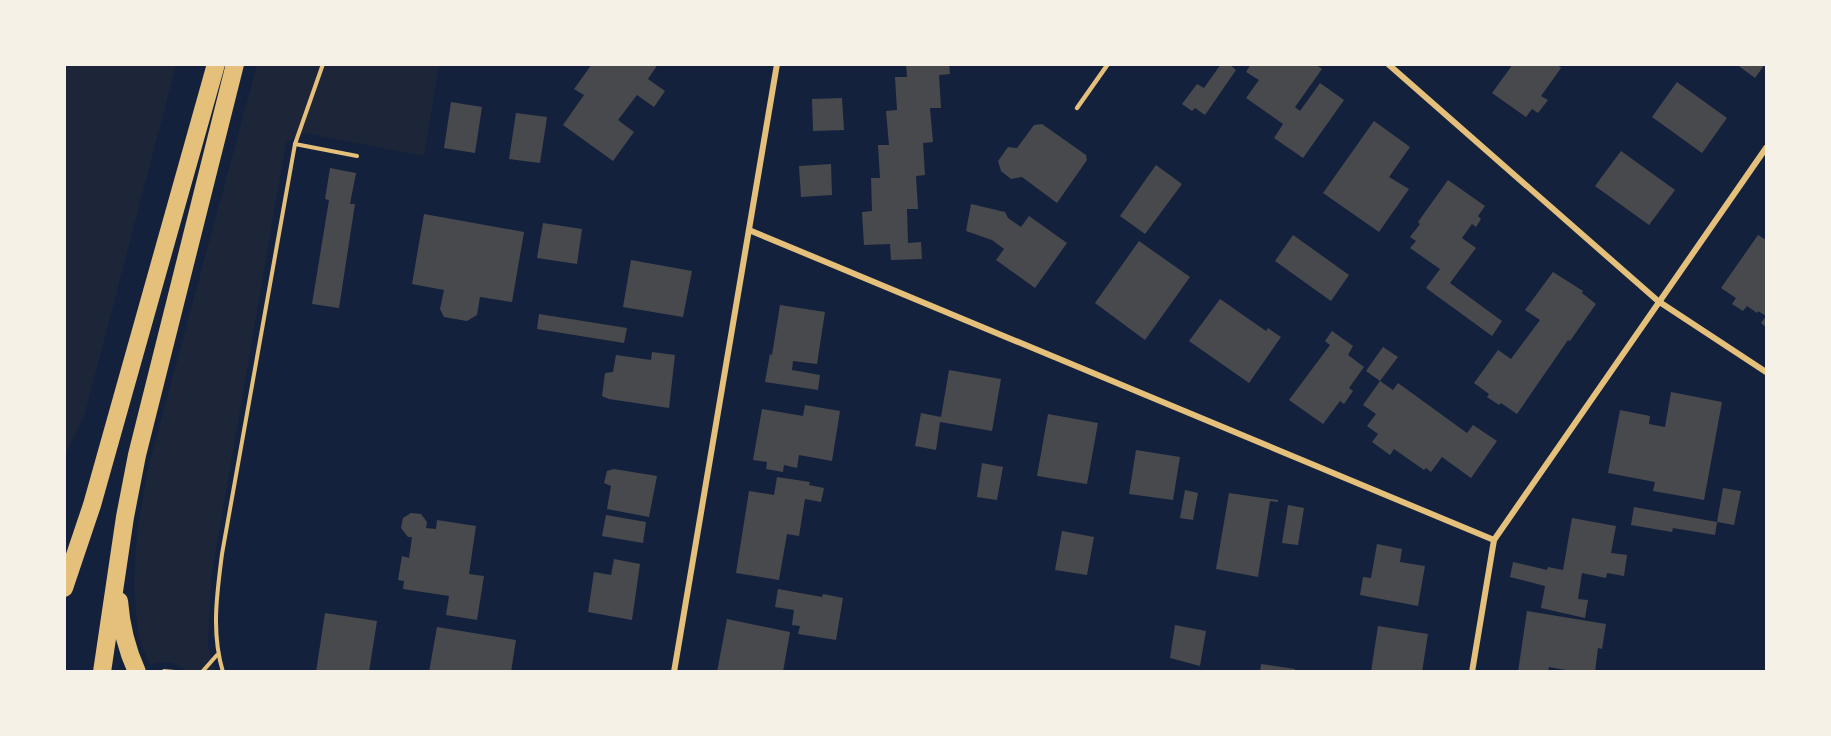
<svg xmlns="http://www.w3.org/2000/svg" width="1831" height="736" font-family="Rubik,sans-serif">
<rect width="100%" height="100%" fill="#14213d"/>
<!-- green -->
<g fill="#1d2539">
<polygon points="65,64 176,65 85,413 65,455"/>
<path d="M257 65H439L424 156 304 133 286 142 211 579 208 646 216 671H187C177 662 162 660 150 665L138 636 134 584 137 532 149 464Z"/>
</g>
<!-- building -->
<g fill="#48494c">
<polygon points="592,64 658,64 648,79 665,91 654,107 637,95 618,120 634,132 613,161 563,125 584,95 574,89"/>
<polygon points="906,64 949,64 950,74 939,75 941,108 930,108 933,142 923,143 925,175 916,176 918,209 907,209 908,243 921,242 922,259 891,260 890,244 864,245 862,212 872,211 871,178 880,178 878,145 889,145 886,111 897,110 895,77 907,77"/>
<polygon points="1221,64 1229,64 1236,70 1205,115 1195,108 1192,111 1182,104 1197,84 1204,88"/>
<polygon points="1251,64 1315,64 1322,69 1295,107 1300,111 1320,83 1344,100 1303,158 1274,138 1283,124 1246,98 1259,80 1246,72"/>
<polygon points="1513,64 1557,64 1561,68 1541,96 1548,100 1538,113 1532,109 1526,117 1492,93"/>
<polygon points="1736,64 1765,64 1755,78"/>
<polygon points="1677,82 1727,118 1702,153 1652,117"/>
<polygon points="842,98 844,130 813,131 812,99"/>
<polygon points="451,102 482,107 475,153 444,148"/>
<polygon points="516,113 547,117 540,163 509,159"/>
<polygon points="1374,121 1410,147 1389,177 1409,189 1379,232 1323,193"/>
<polygon points="1042,124 1086,155 1087,160 1057,203 1022,177 1011,179 1001,171 998,161 1008,147 1017,148 1034,125"/>
<polygon points="1621,151 1675,190 1649,225 1595,186"/>
<polygon points="831,164 832,195 801,197 799,166"/>
<polygon points="1156,165 1182,184 1145,234 1120,216"/>
<polygon points="330,168 356,173 350,204 355,204 339,308 312,304 329,200 325,199"/>
<polygon points="1448,180 1485,206 1478,216 1481,219 1476,227 1472,224 1462,238 1476,248 1450,283 1502,321 1492,336 1426,288 1440,269 1410,248 1416,241 1410,237 1420,224 1418,222"/>
<polygon points="971,204 1005,212 1008,218 1021,227 1029,216 1067,243 1035,288 996,260 1004,249 992,240 966,231"/>
<polygon points="424,214 524,232 512,302 480,297 477,315 467,321 444,317 440,309 444,290 412,284"/>
<polygon points="543,223 582,229 577,264 537,258"/>
<polygon points="1293,235 1349,275 1331,301 1275,261"/>
<polygon points="1758,235 1766,240 1766,327 1761,323 1766,316 1758,311 1757,313 1747,306 1743,311 1732,304 1736,298 1721,288"/>
<polygon points="1139,241 1190,277 1145,340 1095,303"/>
<polygon points="631,260 692,271 683,317 623,307"/>
<polygon points="1553,272 1583,291 1582,293 1596,304 1570,341 1568,340 1517,414 1501,403 1499,405 1487,397 1489,394 1474,383 1498,350 1511,359 1540,320 1525,310"/>
<polygon points="1220,299 1266,331 1268,328 1281,337 1249,383 1189,341"/>
<polygon points="780,305 825,312 817,364 793,361 792,370 820,375 818,390 765,382 770,354 772,355"/>
<polygon points="539,314 627,328 624,343 537,329"/>
<polygon points="1332,331 1353,346 1348,355 1364,367 1349,388 1353,391 1344,404 1340,401 1323,424 1289,400 1330,345 1325,341"/>
<polygon points="1383,347 1398,357 1380,381 1366,371"/>
<polygon points="652,352 675,355 669,408 609,399 602,396 605,373 613,372 616,355 651,360"/>
<polygon points="949,370 1001,379 992,431 940,422 936,450 915,446 921,413 941,417"/>
<polygon points="1380,381 1393,390 1398,383 1467,433 1473,425 1497,441 1471,478 1442,457 1431,472 1426,468 1424,470 1394,449 1390,455 1372,442 1378,434 1367,426 1376,414 1363,405"/>
<polygon points="1671,392 1722,402 1704,500 1653,491 1655,482 1608,473 1620,410 1650,416 1649,424 1665,427"/>
<polygon points="805,405 840,411 832,461 799,455 797,468 784,465 783,472 766,469 767,462 753,460 762,409 803,416"/>
<polygon points="1048,414 1098,423 1087,484 1037,476"/>
<polygon points="1136,450 1180,457 1173,500 1129,494"/>
<polygon points="982,463 1003,467 997,500 977,497"/>
<polygon points="614,469 657,476 649,517 607,509 611,486 604,483 607,471"/>
<polygon points="777,477 810,482 809,485 824,488 821,502 805,499 799,536 787,534 779,580 736,573 749,491 774,495"/>
<polygon points="1723,488 1741,491 1734,525 1717,522"/>
<polygon points="1185,490 1198,493 1193,520 1180,518"/>
<polygon points="1229,493 1278,500 1278,502 1270,501 1258,577 1216,569"/>
<polygon points="1288,505 1304,508 1298,545 1282,543"/>
<polygon points="1634,507 1717,522 1715,535 1673,528 1672,532 1631,525"/>
<polygon points="411,513 421,514 427,522 426,528 436,529 437,520 476,526 469,574 484,576 477,620 446,615 449,596 403,589 404,581 398,580 402,556 409,558 412,537 408,537 401,528 403,518"/>
<polygon points="606,515 646,522 643,543 602,536"/>
<polygon points="1572,518 1616,526 1611,553 1627,555 1624,576 1607,573 1606,578 1582,573 1578,599 1588,600 1585,618 1541,608 1545,586 1510,577 1513,562 1547,570 1548,567 1563,570"/>
<polygon points="1062,531 1094,537 1087,575 1055,570"/>
<polygon points="1377,544 1402,549 1400,562 1425,566 1418,606 1360,595 1363,577 1371,578"/>
<polygon points="614,559 640,564 632,620 588,612 594,572 611,575"/>
<polygon points="778,589 822,597 823,594 843,598 836,640 798,634 800,626 792,625 794,610 775,607"/>
<polygon points="1527,611 1606,624 1602,649 1598,648 1595,672 1577,672 1549,667 1548,672 1518,672"/>
<polygon points="325,613 377,621 369,672 316,672"/>
<polygon points="727,619 790,632 783,672 717,672"/>
<polygon points="1175,625 1206,631 1200,666 1170,658"/>
<polygon points="1378,626 1428,634 1422,672 1371,672"/>
<polygon points="437,627 516,640 511,672 429,672"/>
<polygon points="1261,664 1295,669 1295,672 1260,672"/>
</g>
<g fill="none" stroke-linecap="round" stroke-linejoin="round">
<!-- path -->
<g stroke="#e5c07b" stroke-width="4">
<polyline points="295,144 357,156"/>
<polyline points="164,671 175,672"/>
<polyline points="202,672 217,655"/>
<path d="M223 672C211 633 217 593 222 554L295 144 323 64"/>
</g>
<!-- service -->
<polyline stroke="#e5c07b" stroke-width="4.5" points="1077,108 1108,64"/>
<!-- minor -->
<g stroke="#e5c07b" stroke-width="6">
<polyline points="1388,64 1658,301 1766,372"/>
<polyline points="749,230 1494,540"/>
<polyline points="674,672 777,64"/>
<polyline points="1472,672 1494,540 1766,148"/>
</g>
<!-- motorway -->
<g stroke="#e5c07b" stroke-width="18">
<polyline points="64,588 92,505 216,64"/>
<path d="M119 601C121 627 126 648 137 672"/>
<polyline points="102,672 125,517 137,455 235,64"/>
</g>
</g>
<!-- border -->
<rect width="1831" height="736" fill="none" stroke="#f6f1e7" stroke-width="132"/>
</svg>
